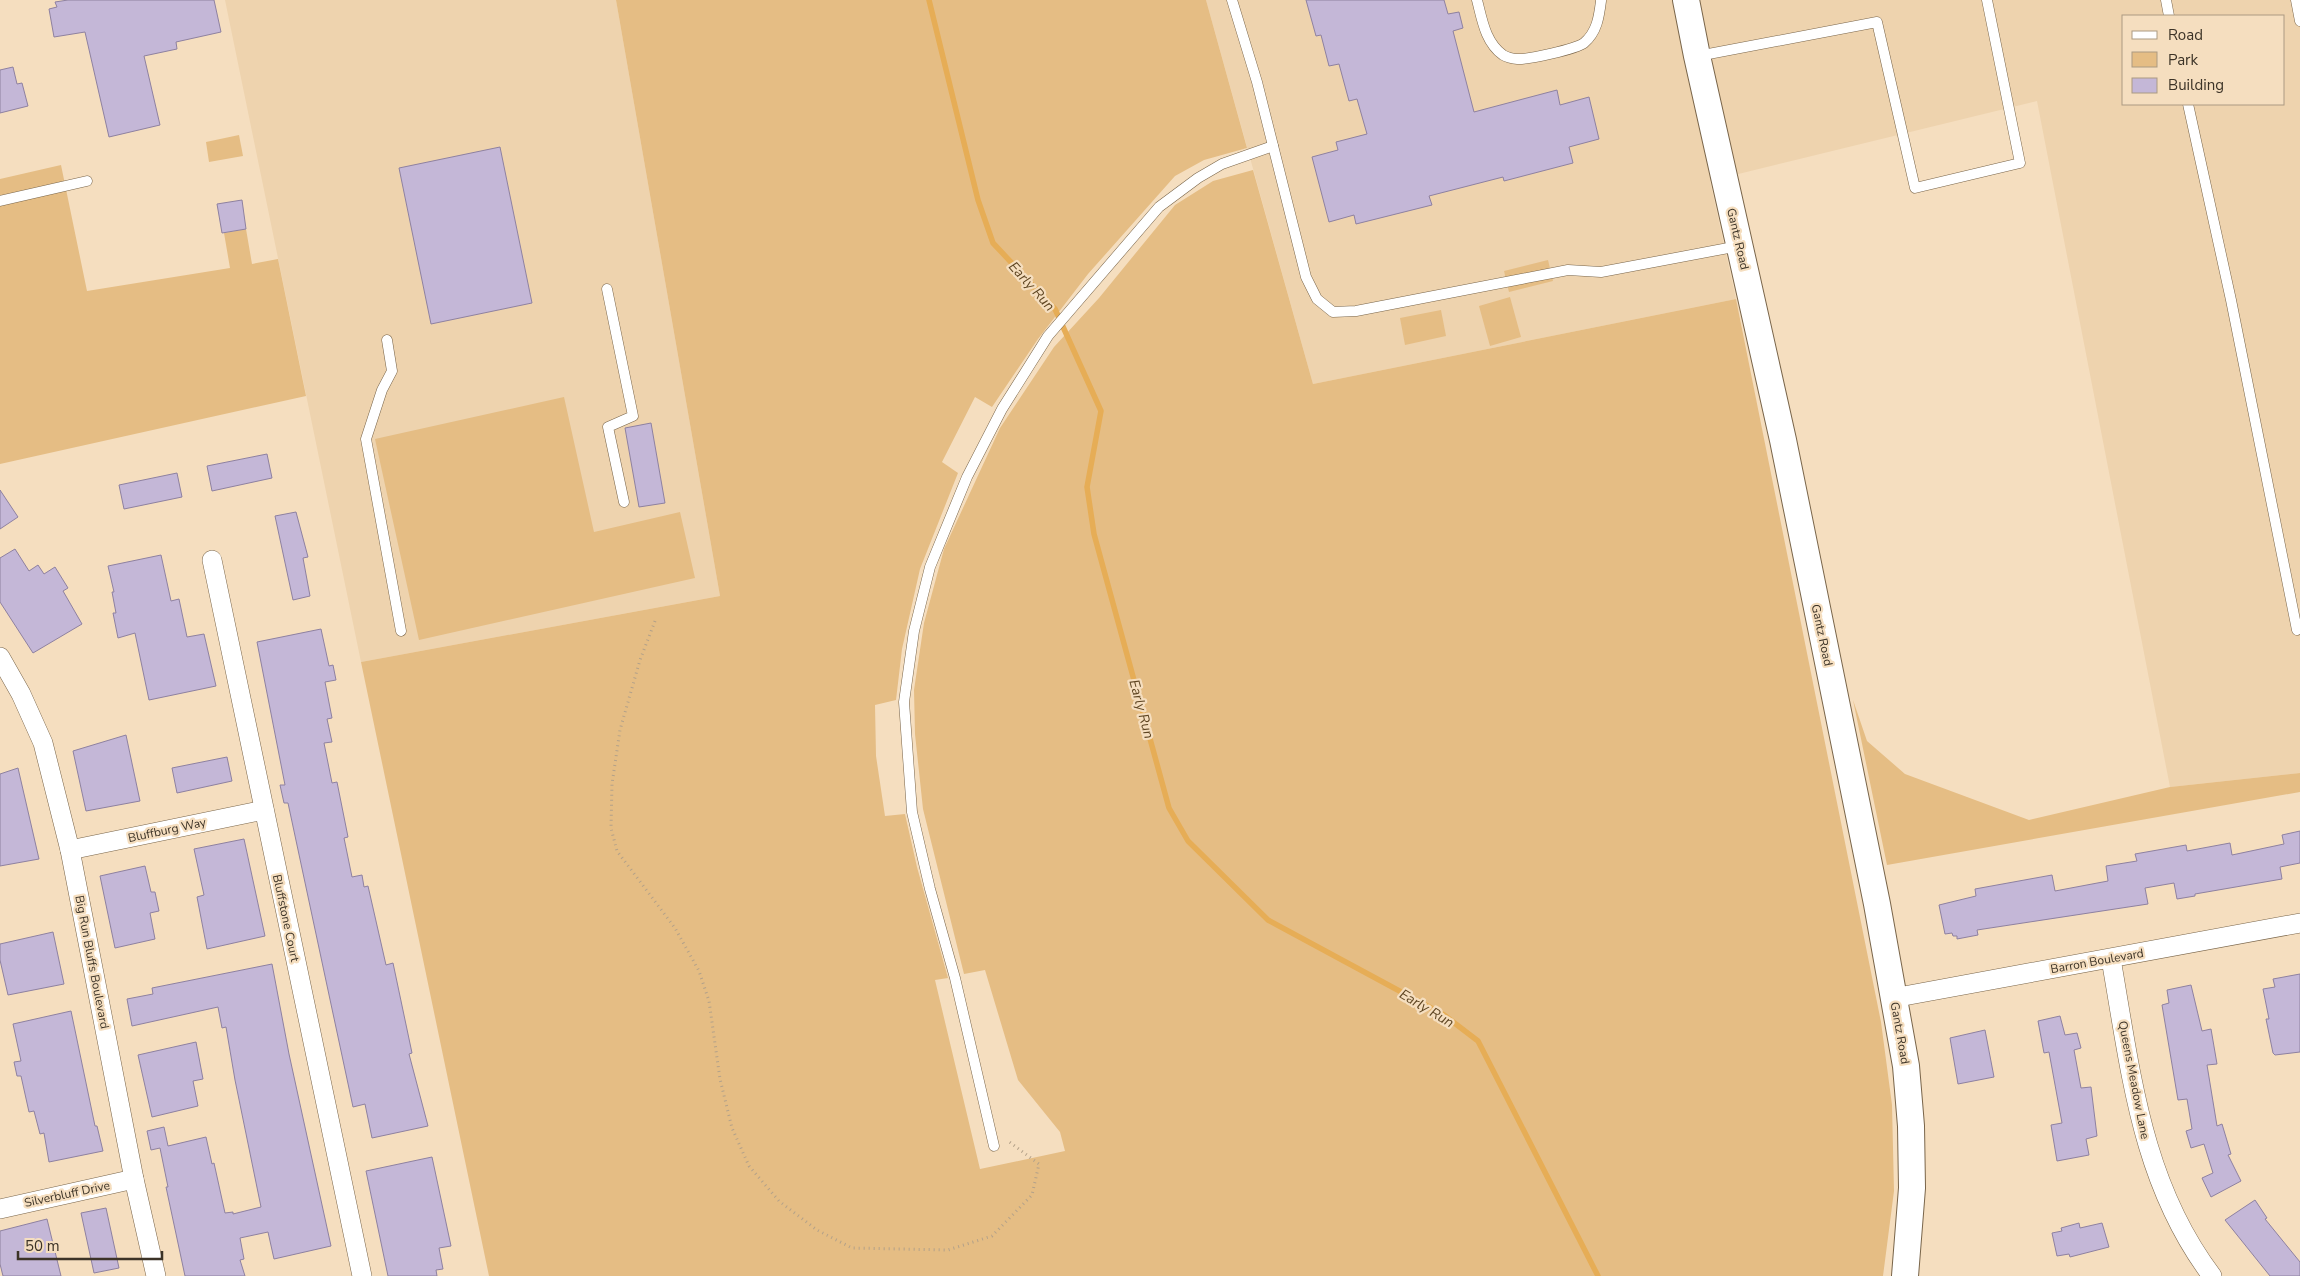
<svg xmlns="http://www.w3.org/2000/svg" width="2300" height="1276" font-family="'Nunito Sans',sans-serif">
<rect width="100%" height="100%" fill="#f5debf"/>
<!-- built -->
<g fill="#eed3ae" fill-rule="evenodd">
<polygon points="225,0 616,0 720,596 361,662"/>
<path d="M1206 0H2300V773L2170 787 2037 101 1710 181 1736 299 1313 384ZM2124 16H2284V104H2124Z"/>
</g>
<!-- green -->
<g fill="#e5bd84">
<polygon points="616,0 1206,0 1247,148 1204,160 1175,176 1088,274 1038,339 992,407 975,397 942,462 958,473 920,569 902,649 896,700 875,705 876,756 885,816 905,814 917,867 948,978 935,980 980,1169 1065,1151 1060,1132 1018,1080 985,970 964,974 923,809 915,734 914,690 924,623 944,549 1000,428 1054,347 1099,298 1175,205 1213,181 1253,170 1313,384 1736,299 1881,1022 1892,1105 1894,1191 1883,1276 489,1276 361,662 720,596"/>
<polygon points="239,135 243,156 209,162 206,142"/>
<polygon points="61,165 87,291 230,268 224,233 246,229 252,264 278,259 306,396 0,464 0,179"/>
<polygon points="1548,260 1553,281 1509,292 1504,271"/>
<polygon points="1510,297 1521,337 1490,346 1479,306"/>
<polygon points="1441,310 1446,336 1405,345 1400,318"/>
<polygon points="564,397 594,532 680,512 695,578 419,640 375,439"/>
<polygon points="1853,700 1867,741 1905,774 2029,820 2170,787 2300,773 2300,792 1887,865"/>
</g>
<g fill="none" stroke-linecap="round" stroke-linejoin="round">
<!-- stream -->
<polyline stroke="#e6ad56" stroke-width="5.5" points="929,0 978,200 993,243 1055,309 1101,411 1087,487 1094,534 1169,808 1188,841 1268,920 1444,1015 1478,1041 1598,1276"/>
</g>
<!-- building -->
<g fill="#c4b7d7" stroke="#8e81a0">
<polygon points="68,0 214,0 221,32 176,42 177,49 144,56 160,125 109,137 85,32 54,37 49,9 57,7 55,2"/>
<polygon points="1306,0 1444,0 1448,14 1459,12 1463,28 1453,31 1474,112 1557,90 1560,105 1589,97 1599,139 1569,147 1573,163 1504,181 1503,177 1429,196 1432,205 1356,224 1354,215 1329,222 1312,157 1338,150 1336,142 1367,134 1357,99 1349,101 1339,64 1329,66 1321,35 1316,36"/>
<polygon points="13,67 17,84 22,83 28,106 0,113 0,70"/>
<polygon points="500,147 532,303 431,324 399,168"/>
<polygon points="242,200 246,229 222,233 217,204"/>
<polygon points="651,423 665,503 639,507 625,428"/>
<polygon points="267,454 272,478 212,491 207,466"/>
<polygon points="177,473 182,497 124,509 119,485"/>
<polygon points="0,490 18,517 0,529"/>
<polygon points="296,512 308,557 303,558 310,596 293,600 275,516"/>
<polygon points="15,549 29,571 38,565 44,574 55,567 68,588 63,591 82,624 33,653 0,602 0,558"/>
<polygon points="161,555 171,601 179,599 187,637 204,634 216,686 149,700 135,633 118,638 113,613 116,613 112,592 114,592 108,566"/>
<polygon points="321,629 329,666 333,665 336,680 325,682 332,718 327,719 332,742 324,743 332,783 337,782 348,837 344,838 352,877 362,875 364,887 368,886 386,965 393,963 412,1053 409,1054 428,1126 372,1138 365,1104 353,1107 288,803 284,803 280,785 285,785 257,642"/>
<polygon points="126,735 140,801 86,811 73,751"/>
<polygon points="227,757 232,781 177,793 172,768"/>
<polygon points="18,768 39,859 0,866 0,774"/>
<polygon points="2300,831 2300,863 2280,867 2282,879 2195,894 2195,896 2177,899 2174,883 2145,888 2148,904 1977,930 1978,935 1957,939 1957,936 1953,936 1952,933 1945,934 1939,905 1976,896 1975,889 2052,875 2055,891 2108,881 2106,866 2137,861 2135,854 2186,845 2187,851 2230,843 2232,855 2284,844 2282,835"/>
<polygon points="244,839 265,936 207,949 197,897 204,895 194,849"/>
<polygon points="145,866 151,892 155,892 159,911 150,913 155,939 115,948 100,876"/>
<polygon points="53,932 64,984 8,995 0,960 0,944"/>
<polygon points="272,964 289,1054 331,1246 274,1259 268,1232 240,1238 244,1259 240,1260 245,1276 185,1276 166,1187 168,1187 160,1148 151,1150 147,1131 164,1127 168,1146 206,1137 212,1164 214,1163 225,1213 233,1212 233,1214 261,1207 235,1080 226,1027 222,1028 218,1007 132,1026 127,999 153,994 152,988"/>
<polygon points="2300,974 2300,1052 2275,1055 2273,1053 2266,1019 2269,1019 2263,989 2275,987 2273,979"/>
<polygon points="2191,985 2202,1031 2211,1029 2217,1064 2207,1065 2217,1126 2222,1124 2231,1154 2228,1155 2241,1181 2211,1197 2202,1178 2213,1173 2204,1144 2191,1148 2186,1131 2192,1129 2187,1099 2178,1100 2162,1005 2169,1003 2167,990"/>
<polygon points="71,1011 95,1126 97,1126 103,1151 49,1162 44,1133 40,1134 34,1111 29,1112 21,1076 17,1076 14,1062 21,1061 13,1024"/>
<polygon points="2060,1016 2065,1035 2077,1033 2081,1048 2074,1050 2081,1088 2091,1087 2097,1136 2086,1139 2089,1155 2057,1161 2051,1125 2062,1123 2049,1052 2044,1053 2038,1021"/>
<polygon points="1985,1030 1994,1077 1958,1084 1950,1038"/>
<polygon points="196,1042 203,1079 193,1081 198,1106 152,1117 138,1055"/>
<polygon points="432,1157 451,1246 439,1248 443,1269 436,1270 437,1276 388,1276 366,1171"/>
<polygon points="2255,1200 2267,1218 2265,1219 2300,1262 2300,1276 2270,1276 2225,1220"/>
<polygon points="106,1208 119,1268 94,1273 81,1213"/>
<polygon points="47,1219 61,1276 3,1276 0,1264 0,1231"/>
<polygon points="2079,1223 2080,1228 2102,1223 2109,1247 2070,1257 2069,1254 2057,1256 2052,1233 2062,1231 2061,1228"/>
</g>
<g fill="none" stroke-linecap="round" stroke-linejoin="round">
<!-- service casing -->
<g stroke="#79654a" stroke-width="11">
<g id="service">
<polyline points="1232,0 1257,82 1306,277 1317,299 1333,312 1356,311 1568,270 1601,272 1739,246"/>
<path d="M1477 0C1482 19 1485 42 1503 55 1506 57 1513 59 1517 59 1527 60 1576 49 1584 43 1597 32 1599 17 1601 1"/>
<polyline points="2166,0 2169,16"/>
<polyline points="2296,0 2300,21"/>
<polyline points="1698,56 1877,22 1915,188 2020,163 1987,0"/>
<polyline points="2188,104 2231,300 2297,630"/>
<polyline points="0,201 87,181"/>
<polyline points="607,289 633,416 608,427 624,502"/>
<polyline points="387,340 392,371 382,390 366,439 401,631"/>
<polyline points="994,1146 955,978 930,889 912,812 904,702 914,631 930,567 967,477 1002,409 1048,336 1159,207 1198,178 1222,164 1273,146"/>
</g>
</g>
<!-- minor casing -->
<g stroke="#79654a" stroke-width="20">
<g id="minor">
<polyline points="212,560 362,1276"/>
<polyline points="0,657 21,694 43,743 70,850 134,1179 156,1276"/>
<polyline points="70,850 264,810"/>
<path d="M2111 959C2131 1072 2141 1182 2212 1276"/>
<polyline points="1893,998 2300,923"/>
<polyline points="0,1209 134,1179"/>
</g>
</g>
<!-- secondary casing -->
<g stroke="#79654a" stroke-width="28">
<polyline id="secondary" points="1686,0 1697,56 1783,440 1877,904 1906,1066 1911,1126 1912,1188 1905,1276"/>
</g>
<!-- path -->
<polyline stroke="#b3a189" stroke-width="3" stroke-dasharray="1 4" stroke-linecap="butt" points="655,621 640,660 620,730 612,784 611,828 617,851 675,928 699,971 709,1001 720,1079 732,1128 749,1166 779,1201 817,1230 852,1248 948,1250 992,1236 1032,1195 1039,1164 1008,1141"/>
<!-- service -->
<use href="#service" stroke="#fff" stroke-width="10"/>
<!-- minor -->
<use href="#minor" stroke="#fff" stroke-width="19"/>
<!-- secondary -->
<use href="#secondary" stroke="#fff" stroke-width="26"/>
</g>
<g text-anchor="middle" stroke-width="4.5" stroke-linejoin="round" paint-order="stroke">
<!-- street labels -->
<g font-size="12" fill="#3c3327" stroke="#f5debf">
<text transform="translate(1738 239) rotate(77)" y="4">Gantz Road</text>
<text transform="translate(1822 635) rotate(78)" y="4">Gantz Road</text>
<text transform="translate(167 830) rotate(-12)" y="4">Bluffburg Way</text>
<text transform="translate(286 918) rotate(78)" y="4">Bluffstone Court</text>
<text transform="translate(2097 961) rotate(-10)" y="4">Barron Boulevard</text>
<text transform="translate(92 962) rotate(79)" y="4">Big Run Bluffs Boulevard</text>
<text transform="translate(1900 1033) rotate(80)" y="4">Gantz Road</text>
<text transform="translate(2134 1080) rotate(79)" y="4">Queens Meadow Lane</text>
<text transform="translate(67 1194) rotate(-12)" y="4">Silverbluff Drive</text>
</g>
<!-- water labels -->
<g font-size="14" font-style="italic" fill="#5e4522" stroke="#f5debf">
<text transform="translate(1032 286) rotate(48)" y="5">Early Run</text>
<text transform="translate(1142 709) rotate(75)" y="5">Early Run</text>
<text transform="translate(1427 1008) rotate(31)" y="5">Early Run</text>
</g>
</g>
<!-- legend -->
<rect x="2122" y="15" width="162" height="90" fill="#f5debf" stroke="#ab9a82"/>
<rect x="2132" y="31" width="25" height="8" fill="#ffffff" stroke="#ab9a82"/>
<text x="2168" y="40" font-size="15" fill="#3c3327">Road</text>
<rect x="2132" y="52" width="25" height="15" fill="#e5bd84" stroke="#ab9a82"/>
<text x="2168" y="65" font-size="15" fill="#3c3327">Park</text>
<rect x="2132" y="78" width="25" height="15" fill="#c4b7d7" stroke="#ab9a82"/>
<text x="2168" y="90" font-size="15" fill="#3c3327">Building</text>
<!-- scale -->
<path d="M18 1251v8h144v-8" fill="none" stroke="#3c3327" stroke-width="2.5"/>
<text x="25" y="1251" font-size="15" fill="#3c3327" stroke="#f5debf" stroke-width="4" paint-order="stroke">50 m</text>
</svg>
